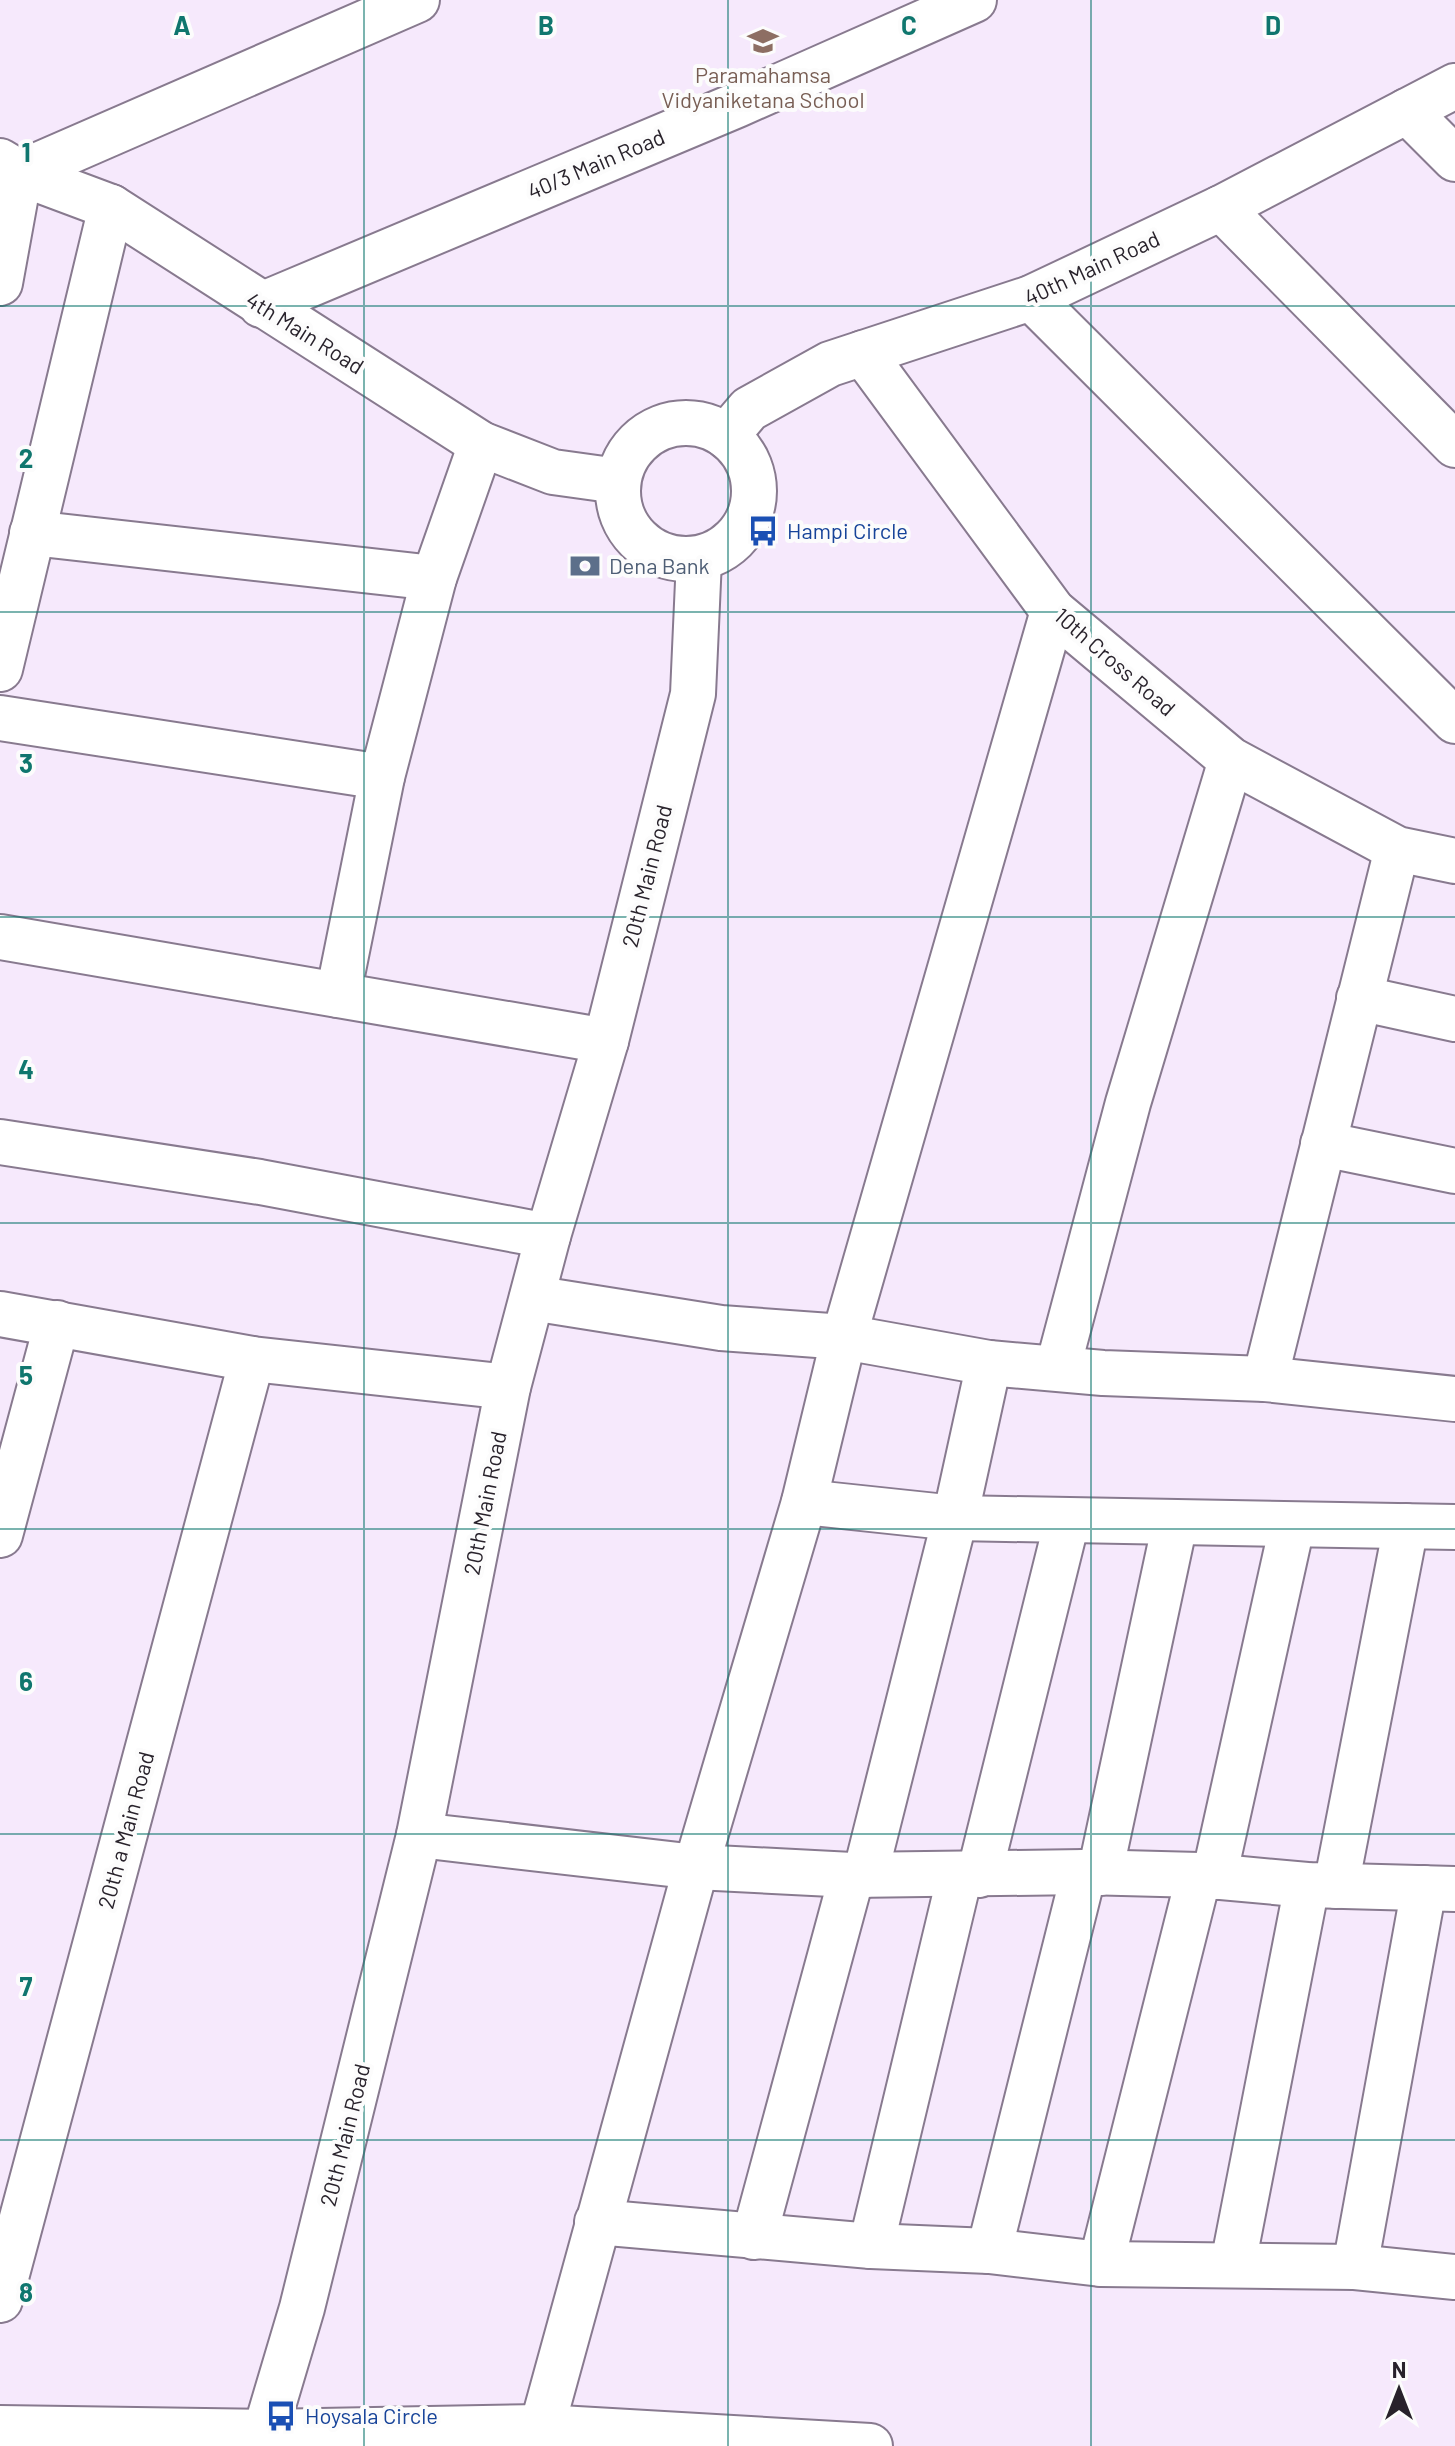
<svg xmlns="http://www.w3.org/2000/svg" width="1455" height="2446" font-family="Barlow,sans-serif">
<rect width="100%" height="100%" fill="#f6e9fc"/>
<g fill="none" stroke-linecap="round" stroke-linejoin="round">
<!-- minor casing -->
<g stroke="#887a8f" stroke-width="48">
<g id="minor">
<polyline points="1407,111 1455,159"/>
<polyline points="0,161 20,173 111,207 481,444 553,472 618,481"/>
<polyline points="1221,208 1455,445"/>
<polyline points="0,283 20,173 417,0"/>
<polyline points="1031,298 1455,721"/>
<polyline points="261,305 737,105 974,0"/>
<polyline points="863,353 1053,611 1231,760 1397,849 1455,861"/>
<circle cx="686" cy="491" r="68"/>
<polyline points="726,436 749,409 830,364 1031,298 1221,208 1455,86"/>
<polyline points="32,533 434,578"/>
<polyline points="0,669 111,207"/>
<polyline points="0,718 382,777"/>
<polyline points="0,937 606,1041"/>
<polyline points="338,995 382,777 434,578 481,444"/>
<polyline points="1359,998 1455,1019"/>
<polyline points="0,1142 260,1182 548,1236"/>
<polyline points="1323,1144 1455,1171"/>
<polyline points="532,1298 721,1328 844,1337 989,1363 1103,1373 1265,1379 1455,1399"/>
<polyline points="0,1314 252,1359 508,1387"/>
<polyline points="1058,1367 1128,1103 1231,760"/>
<polyline points="1265,1379 1397,849"/>
<polyline points="804,1502 955,1518 1455,1527"/>
<polyline points="0,1535 57,1323"/>
<polyline points="419,1835 696,1867 852,1875 1084,1872 1199,1875 1307,1885 1455,1889"/>
<polyline points="1100,1873 1175,1523"/>
<polyline points="865,1875 955,1518 989,1363"/>
<polyline points="979,1875 1067,1521"/>
<polyline points="1214,1877 1292,1526"/>
<polyline points="1336,1886 1406,1526"/>
<polyline points="597,2222 871,2246 989,2251 1101,2264 1355,2267 1455,2277"/>
<polyline points="754,2237 852,1875"/>
<polyline points="871,2246 960,1875"/>
<polyline points="989,2251 1084,1872"/>
<polyline points="1101,2264 1199,1875"/>
<polyline points="1233,2264 1307,1885"/>
<polyline points="1355,2267 1424,1888"/>
<polyline points="0,2300 252,1359"/>
<polyline points="542,2427 696,1867 804,1502 844,1337 1053,611"/>
<polyline points="0,2428 265,2432 542,2427 870,2446"/>
<polyline points="261,2446 302,2308 419,1835 508,1387 548,1236 606,1041 693,694 699,559"/>
</g>
</g>
<!-- minor -->
<use href="#minor" stroke="#fff" stroke-width="44"/>
</g>
<!-- grid -->
<path fill="none" stroke="#0f766e" stroke-width="2" stroke-opacity="0.55" d="M364 0V2446M728 0V2446M1091 0V2446M0 306H1455M0 612H1455M0 917H1455M0 1223H1455M0 1529H1455M0 1834H1455M0 2140H1455"/>
<!-- icons -->
<defs>
<g id="school-bare" transform="scale(2.4)"><path d="M0-5L7-2L0 1L-7-2ZM-4 1L0 2.5L4 1V4Q0 6-4 4Z" fill="#8d6e63" stroke="#fcfcfc" stroke-width="2.5" paint-order="stroke"/></g>
<g id="bus-bare" transform="scale(2.4)"><path d="M-5-6H5V4H4V6H2V4H-2V6H-4V4H-5ZM-3.5-4V0h7V-4ZM-3.5 1.2v1.5H-2V1.2ZM2 1.2v1.5H3.5V1.2Z" fill="#1a4fb4" stroke="#fcfcfc" stroke-width="2.5" paint-order="stroke"/></g>
<g id="bank-bare" transform="scale(2.4)"><path d="M-6-4H6V4H-6ZM0-2.3a2.3 2.3 0 1 0 0 4.6a2.3 2.3 0 1 0 0-4.6Z" fill="#5c6f8a" stroke="#fcfcfc" stroke-width="2.5" paint-order="stroke"/></g>
</defs>
<g fill-rule="evenodd">
<use href="#school-bare" x="763" y="41"/>
<use href="#bus-bare" x="763" y="531"/>
<use href="#bank-bare" x="585" y="566"/>
<use href="#bus-bare" x="281" y="2416"/>
</g>
<g text-anchor="middle" stroke-width="8" stroke-linejoin="round" paint-order="stroke">
<!-- education labels -->
<g font-size="22" fill="#785e54" stroke="#fcfcfc">
<text x="763" y="83">Paramahamsa<tspan x="763" dy="25">Vidyaniketana School</tspan></text>
</g>
<!-- street labels -->
<g font-size="22" fill="#28222b" stroke="#fcfcfc">
<text transform="translate(596 164) rotate(-23)" y="8">40/3 Main Road</text>
<text transform="translate(1092 268) rotate(-25)" y="8">40th Main Road</text>
<text transform="translate(305 333) rotate(32)" y="8">4th Main Road</text>
<text transform="translate(1115 662) rotate(41)" y="8">10th Cross Road</text>
<text transform="translate(647 876) rotate(-76)" y="8">20th Main Road</text>
<text transform="translate(485 1503) rotate(-79)" y="8">20th Main Road</text>
<text transform="translate(126 1830) rotate(-75)" y="8">20th a Main Road</text>
<text transform="translate(345 2135) rotate(-76)" y="8">20th Main Road</text>
</g>
<!-- transit labels -->
<g font-size="22" fill="#164399" stroke="#fcfcfc" text-anchor="start">
<text x="787" y="539">Hampi Circle</text>
<text x="305" y="2424">Hoysala Circle</text>
</g>
<!-- service labels -->
<g font-size="22" fill="#4e5e75" stroke="#fcfcfc" text-anchor="start">
<text x="609" y="574">Dena Bank</text>
</g>
</g>
<g font-size="26" text-anchor="middle" font-weight="bold" fill="#0f766e" stroke="#fcfcfc" stroke-width="8" stroke-linejoin="round" paint-order="stroke">
<text x="182" y="35">A</text>
<text x="546" y="35">B</text>
<text x="909" y="35">C</text>
<text x="1273" y="35">D</text>
<text x="26" y="162">1</text>
<text x="26" y="468">2</text>
<text x="26" y="773">3</text>
<text x="26" y="1079">4</text>
<text x="26" y="1385">5</text>
<text x="26" y="1691">6</text>
<text x="26" y="1996">7</text>
<text x="26" y="2302">8</text>
</g>
<!-- north arrow -->
<g transform="translate(1399 2390)" stroke="#fcfcfc" stroke-width="6" paint-order="stroke">
<path d="M0-6L14 30L0 20L-14 30Z" fill="#28222b"/>
<text y="-12" font-size="22" font-weight="bold" text-anchor="middle" fill="#28222b">N</text>
</g>
</svg>
